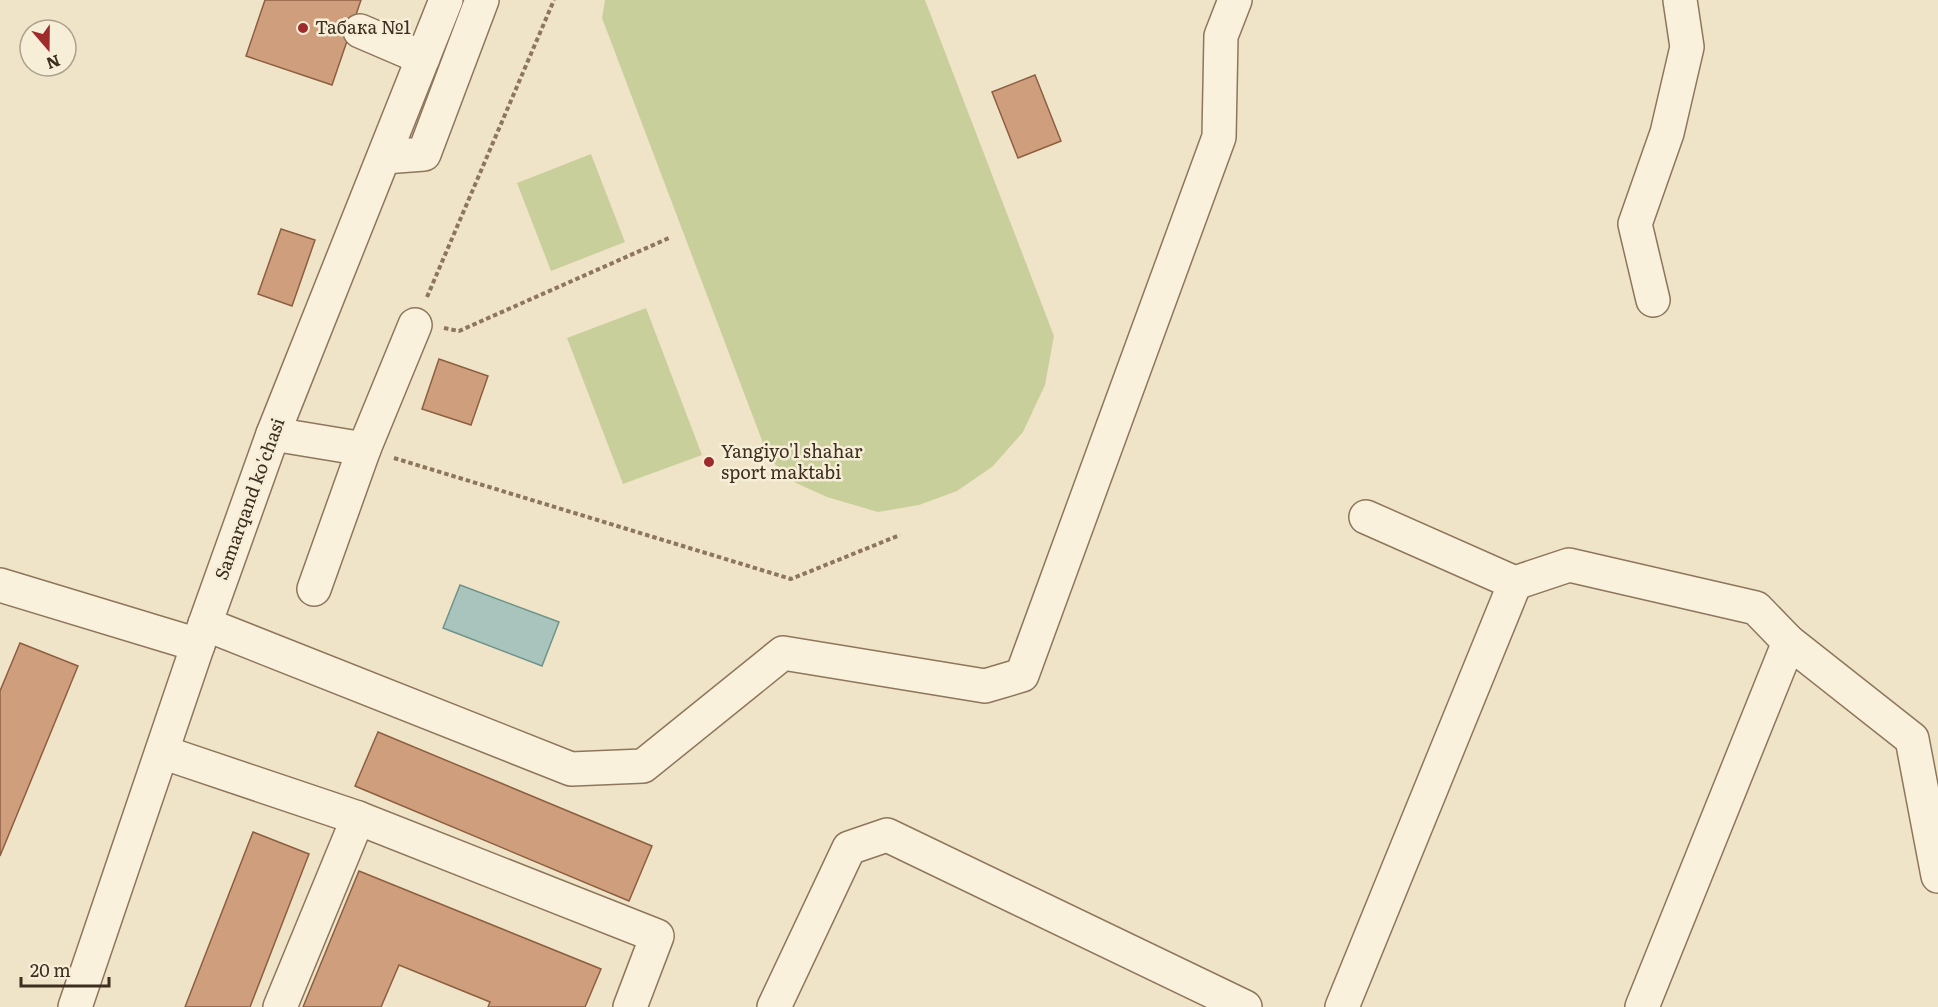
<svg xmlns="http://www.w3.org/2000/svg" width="1938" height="1007" font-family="Literata,serif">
<rect width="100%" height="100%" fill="#f0e4c8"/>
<!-- green -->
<g fill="#c9cf9b">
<polygon points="605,0 925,0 1054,336 1045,385 1023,432 992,467 957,491 919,505 878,512 827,497 796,483 769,459 602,18"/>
<polygon points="591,154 625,242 551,271 517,183"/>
<polygon points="646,308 702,455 623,484 567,338"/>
</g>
<!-- water -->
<polygon fill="#a9c4bc" stroke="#6f938a" stroke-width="1.5" points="460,585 559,622 542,666 443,628"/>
<!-- building -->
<g fill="#cf9f7d" stroke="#8d5f41" stroke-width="1.5">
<polygon points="265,0 361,0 332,85 246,56"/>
<polygon points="1035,75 1061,141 1018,158 992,92"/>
<polygon points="281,229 315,240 292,306 258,294"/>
<polygon points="439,359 488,376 471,425 422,409"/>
<polygon points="20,643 78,666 0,856 0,691"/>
<polygon points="378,732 652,846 629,901 355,786"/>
<polygon points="253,832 309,854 250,1007 185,1007"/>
<polygon points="359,871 601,969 585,1007 488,1007 490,1002 399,965 381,1007 303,1007"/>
</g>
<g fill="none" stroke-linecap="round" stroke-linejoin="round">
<!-- minor casing -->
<g stroke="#8d765c" stroke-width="36">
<g id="minor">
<polyline points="360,31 423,58"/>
<polyline points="384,157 424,154 482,0"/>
<polyline points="1653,300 1635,224 1667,133 1687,47 1680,0"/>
<polyline points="273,434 364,449 415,325"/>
<polyline points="1366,517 1515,583 1569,565 1756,608 1789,642 1912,739 1938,876"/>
<polyline points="0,585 198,645"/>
<polyline points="314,589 364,449"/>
<polyline points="205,624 571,769 643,766 783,653 985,686 1022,675 1219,137 1221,36 1235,0"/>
<polyline points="162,752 358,818 657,936 630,1007"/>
<polyline points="75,1007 205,624 273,434 446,0"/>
<polyline points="280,1007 358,818"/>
<polyline points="774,1007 849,848 887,835 1245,1007"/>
<polyline points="1342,1007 1515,583"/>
<polyline points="1642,1007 1789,642"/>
</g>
</g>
<!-- path -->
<g stroke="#8d765c" stroke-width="4" stroke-dasharray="4.5 3" stroke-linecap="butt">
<polyline points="427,297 554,0"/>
<polyline points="444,328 459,331 669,238"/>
<polyline points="394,458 791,579 900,535"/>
</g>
<!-- minor -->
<use href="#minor" stroke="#faf1dc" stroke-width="33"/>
</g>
<!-- markers -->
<g fill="#9e2a2b" stroke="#f7eed8" stroke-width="2">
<circle cx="303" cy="28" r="6"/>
<circle cx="709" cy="462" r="6"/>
</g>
<g text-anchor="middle" stroke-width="5" stroke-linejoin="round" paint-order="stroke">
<!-- poi labels -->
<g font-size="18" fill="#3d2e20" stroke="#f7eed8" text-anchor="start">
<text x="315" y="34">Табака №1</text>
<text x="721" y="458">Yangiyo'l shahar<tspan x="721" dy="21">sport maktabi</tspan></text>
</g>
<!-- street labels -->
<g font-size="18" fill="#3d2e20" stroke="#f7eed8">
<text transform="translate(250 499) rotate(-70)" y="6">Samarqand ko'chasi</text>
</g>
</g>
<!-- north arrow -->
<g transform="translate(48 48) rotate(160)"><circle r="28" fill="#f7eed8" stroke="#ada18e" stroke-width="1.5"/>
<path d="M0-4.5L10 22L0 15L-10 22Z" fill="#9e2a2b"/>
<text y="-9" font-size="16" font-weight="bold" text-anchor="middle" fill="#3d2e20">N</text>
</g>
<!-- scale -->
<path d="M21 977v9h88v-9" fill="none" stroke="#3d2e20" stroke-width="3"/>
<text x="30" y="977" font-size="18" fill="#3d2e20" stroke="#f7eed8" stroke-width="4.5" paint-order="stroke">20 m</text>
</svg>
